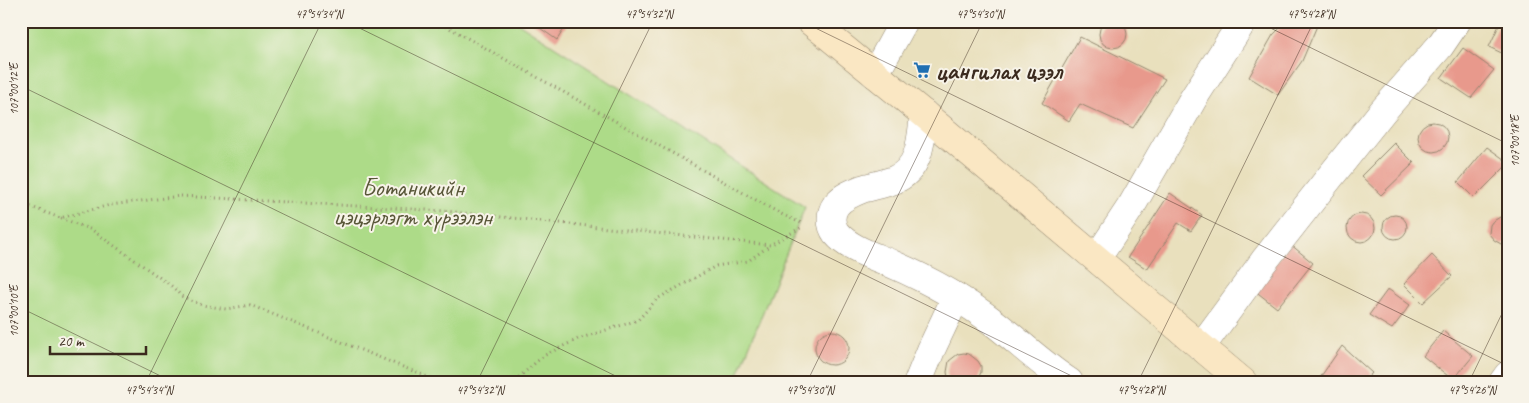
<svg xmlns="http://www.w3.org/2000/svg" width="1529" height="403" font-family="Caveat,sans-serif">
<rect width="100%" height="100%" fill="#f7f3e8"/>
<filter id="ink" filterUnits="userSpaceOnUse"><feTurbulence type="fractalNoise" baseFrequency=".02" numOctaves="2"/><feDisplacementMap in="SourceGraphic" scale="10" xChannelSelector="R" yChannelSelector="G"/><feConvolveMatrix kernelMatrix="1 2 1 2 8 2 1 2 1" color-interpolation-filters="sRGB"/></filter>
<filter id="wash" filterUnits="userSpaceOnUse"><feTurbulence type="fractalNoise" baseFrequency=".0096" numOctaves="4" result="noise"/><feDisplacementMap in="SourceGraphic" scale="20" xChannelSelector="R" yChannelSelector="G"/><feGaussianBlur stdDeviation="1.12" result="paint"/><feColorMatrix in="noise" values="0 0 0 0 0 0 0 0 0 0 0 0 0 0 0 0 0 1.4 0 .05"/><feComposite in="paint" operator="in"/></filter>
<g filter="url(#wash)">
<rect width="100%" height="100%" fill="#e9e0bd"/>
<!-- green -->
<polygon fill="#addb88" stroke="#748253" points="21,21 515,21 805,207 735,382 21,382"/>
<g id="blocks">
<!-- building -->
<g fill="#e8998c">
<circle cx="1113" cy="34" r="14"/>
<polygon points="530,21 569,21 557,40"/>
<polygon points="1287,21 1319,21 1302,61 1278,95 1249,77 1273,35"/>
<polygon points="1501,21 1508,21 1508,56 1489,47"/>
<polygon points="1080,37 1165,79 1133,128 1080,104 1069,121 1042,103"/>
<polygon points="1463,48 1494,70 1471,98 1441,78"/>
<circle cx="1433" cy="137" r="15"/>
<polygon points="1394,143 1414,163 1381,195 1361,176"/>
<polygon points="1487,147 1508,162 1508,164 1474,198 1458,182"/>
<polygon points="1170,193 1202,215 1191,231 1178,223 1147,269 1128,257"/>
<circle cx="1361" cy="228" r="14"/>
<circle cx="1395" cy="227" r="12"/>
<polygon points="1500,217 1508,218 1508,242 1505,243 1501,244 1494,240 1489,234 1490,225 1492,222"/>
<polygon points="1290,244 1313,263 1277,308 1254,290"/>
<polygon points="1432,255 1452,276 1423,303 1404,284"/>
<polygon points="1388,289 1410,305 1392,329 1369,315"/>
<circle cx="832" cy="348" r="17"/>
<polygon points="1443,331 1473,356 1453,380 1423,356"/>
<polygon points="1342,346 1372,373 1364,382 1317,382"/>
<polygon points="964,353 969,354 978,361 981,366 981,372 977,382 951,382 948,377 947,372 949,361 958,354"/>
</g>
</g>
</g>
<g filter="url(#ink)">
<use href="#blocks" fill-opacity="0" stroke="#92856e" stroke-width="1"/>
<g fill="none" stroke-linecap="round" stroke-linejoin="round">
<!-- street casing -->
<g stroke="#92856e" stroke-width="29">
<g id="street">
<polyline points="875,74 904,21"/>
<path d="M924 114C921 139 921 169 894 180 884 184 872 186 862 189 852 193 842 197 836 205 830 213 830 225 836 233 849 249 874 256 892 264 929 280 965 300 997 325 1021 344 1043 365 1069 382"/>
<polyline points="1097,258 1132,205 1193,99 1243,21"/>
<polyline points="1201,347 1264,261 1326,182 1382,112 1440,46 1457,21"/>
<polyline points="918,382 931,350 956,297"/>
<polyline points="1503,382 1508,375"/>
</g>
</g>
<!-- secondary casing -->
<g stroke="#92856e" stroke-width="29">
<polyline id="secondary" points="810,21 924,114 1243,382"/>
</g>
<!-- path -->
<g stroke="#92856e" stroke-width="3" stroke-dasharray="1 4" stroke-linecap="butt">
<polyline points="437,21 781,214 801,223"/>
<polyline points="21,203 60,218 110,205 180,196 445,211 770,245 802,227"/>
<polyline points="61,218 92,230 173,287 181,296 202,305 226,309 250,305 440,382"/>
<polyline points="510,382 518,378 543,356 578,339 638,320 657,299 716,266 748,261 769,246"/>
</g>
<!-- street -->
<use href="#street" stroke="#fff" stroke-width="28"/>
<!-- secondary -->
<use href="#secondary" stroke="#fae7c3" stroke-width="28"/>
</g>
</g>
<!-- ticks -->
<path fill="none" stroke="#3b2a1e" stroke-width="1" stroke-opacity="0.45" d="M345 21 1084 382M801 21 1508 366M1256 21 1508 144M21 86 628 382M21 308 173 382M146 382 322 21M477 382 653 21M807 382 983 21M1138 382 1314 21M1469 382 1508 301"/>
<!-- icons -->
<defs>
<g id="supermarket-bare" transform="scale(1.35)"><path d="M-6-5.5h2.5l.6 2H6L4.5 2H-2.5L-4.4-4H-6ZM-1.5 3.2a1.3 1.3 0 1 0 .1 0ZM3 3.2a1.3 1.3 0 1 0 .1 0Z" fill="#1f6fb2" stroke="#f7f3e8" stroke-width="2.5" paint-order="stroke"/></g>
</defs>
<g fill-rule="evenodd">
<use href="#supermarket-bare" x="922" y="70"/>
</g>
<g text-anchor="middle" stroke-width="4" stroke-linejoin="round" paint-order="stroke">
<!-- poi labels -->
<g font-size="25" font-weight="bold" fill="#3b2a1e" stroke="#f7f3e8" text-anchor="start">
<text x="936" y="79">цангилах цээл</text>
</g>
<!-- park labels -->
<g font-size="25" fill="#585638" stroke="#f7f3e8">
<text x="413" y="196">Ботаникийн<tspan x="413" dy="29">цэцэрлэгт хүрээлэн</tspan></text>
</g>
</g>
<!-- margin -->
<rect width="1529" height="403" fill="none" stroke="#f7f3e8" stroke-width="55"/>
<!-- scale -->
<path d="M50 346v8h96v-8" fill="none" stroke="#3b2a1e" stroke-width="2.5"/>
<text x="58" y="346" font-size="15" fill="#3b2a1e" stroke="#f7f3e8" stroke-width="4" paint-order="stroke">20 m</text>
<rect x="28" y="28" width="1474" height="348" fill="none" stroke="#3b2a1e" stroke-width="2"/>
<g font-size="12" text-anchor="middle" fill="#3b2a1e">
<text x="319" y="18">47°54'34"N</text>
<text x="649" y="18">47°54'32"N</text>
<text x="980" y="18">47°54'30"N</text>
<text x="1311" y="18">47°54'28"N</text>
<text transform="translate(14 89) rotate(-90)" y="4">107°00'12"E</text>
<text transform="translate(1515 141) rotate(-90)" y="4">107°00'18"E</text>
<text transform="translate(14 311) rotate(-90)" y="4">107°00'10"E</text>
<text x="149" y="394">47°54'34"N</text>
<text x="480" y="394">47°54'32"N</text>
<text x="810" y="394">47°54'30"N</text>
<text x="1141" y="394">47°54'28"N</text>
<text x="1472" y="394">47°54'26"N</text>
</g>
</svg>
